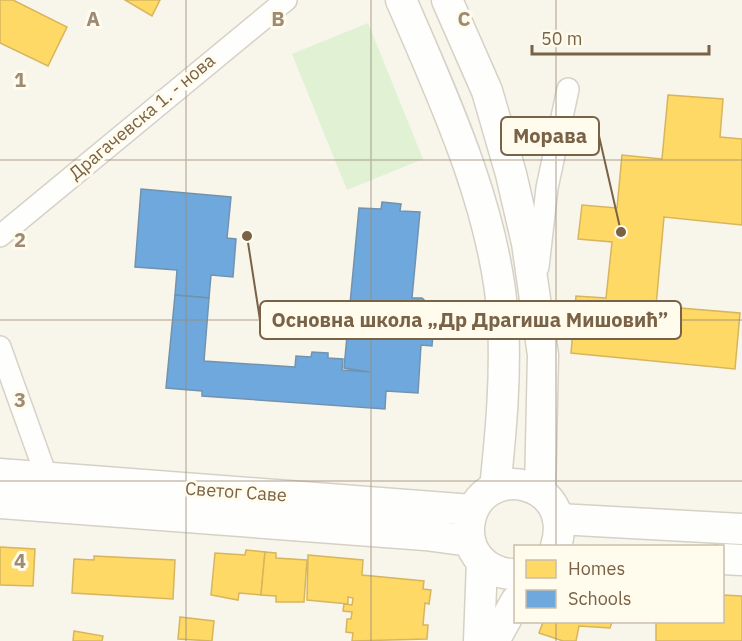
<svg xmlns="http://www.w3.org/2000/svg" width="742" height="641" font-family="'IBM Plex Sans',sans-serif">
<rect width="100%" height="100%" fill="#f8f5eb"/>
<!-- green -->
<polygon fill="#e0f1d4" points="368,23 423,159 347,190 292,54"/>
<!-- homes -->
<g fill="#ffd966" stroke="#d7b55d" stroke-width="1.5">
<polygon points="0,0 13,0 67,27 48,66 0,43"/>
<polygon points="125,0 160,0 152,16"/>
<polygon points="668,95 723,99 720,137 742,139 742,225 664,217 656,306 740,313 735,369 571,353 576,296 606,298 612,242 578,239 582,205 617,208 622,155 662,159"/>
<polygon points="0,547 35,549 33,586 0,585"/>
<polygon points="246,550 265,552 261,595 239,593 238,600 211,595 215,553 245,555"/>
<polygon points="265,552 276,553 276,558 307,560 304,602 276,602 276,596 261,595"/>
<polygon points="308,555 363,560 362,575 424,581 423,589 431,590 429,604 425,603 423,625 428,625 427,639 352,641 353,633 346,632 347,619 351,619 352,612 343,611 344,604 352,605 353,598 348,597 348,604 307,600"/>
<polygon points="94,556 175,560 173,599 72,593 74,559 94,560"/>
<polygon points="722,595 742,596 742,641 656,641 656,622 722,622"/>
<polygon points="180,617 214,621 212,641 178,639"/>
<polygon points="543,622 612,622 610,628 579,626 576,641 563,641 539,633"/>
<polygon points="74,631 103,636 102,641 73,641"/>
</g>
<!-- schools -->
<g fill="#6fa8dc" stroke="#7293af" stroke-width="1.5">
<polygon points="141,189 231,197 227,238 236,239 233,277 211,275 209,298 175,295 177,270 135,267"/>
<polygon points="382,202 401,204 400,211 420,212 412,298 422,298 435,310 432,346 421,345 418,393 386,391 385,409 202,396 202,391 166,388 175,295 209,298 204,361 295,367 296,356 311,357 312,352 328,353 328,358 343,359 342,370 370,372 344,368 359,208 381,209"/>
</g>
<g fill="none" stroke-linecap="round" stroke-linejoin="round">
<!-- street casing -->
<g stroke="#d7d2c9" stroke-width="24">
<g id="street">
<polyline points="0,236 286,0"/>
<polyline points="538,267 547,188 568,89"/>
<polyline points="0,347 47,478"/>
</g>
</g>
<!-- secondary casing -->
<g stroke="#d6d1c6" stroke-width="33">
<g id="secondary">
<path d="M401 0C444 99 496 211 503 320 506 377 501 432 495 488"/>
<polyline points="447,0 487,91 511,174 527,243 543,355 540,491"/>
<polyline points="0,474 472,510"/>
<polyline points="0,503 425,535 470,541"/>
<polyline points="558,519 742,529"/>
<polyline points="722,559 742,560"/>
<path d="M516 574C499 575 482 566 474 551 469 542 468 530 470 520 483 460 576 480 556 546"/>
<polyline points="479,641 482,562"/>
<polyline points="494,641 516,601"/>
</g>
</g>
<!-- street -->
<use href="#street" stroke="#fefefc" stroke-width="21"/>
<!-- secondary -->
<use href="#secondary" stroke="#fefefc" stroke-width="30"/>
</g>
<!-- grid -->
<path fill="none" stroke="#9d8b75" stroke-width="1.5" stroke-opacity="0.55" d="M186 0V641M371 0V641M556 0V546M0 160H742M0 320H742M0 481H742M556 622V641"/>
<g text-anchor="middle" stroke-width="6" stroke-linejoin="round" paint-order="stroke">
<!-- street labels -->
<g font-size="18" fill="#7a6247" stroke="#fffbed">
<text transform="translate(142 117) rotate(-40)" y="6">Драгачевска 1. - нова</text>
<text transform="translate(236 492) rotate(4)" y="6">Светог Саве</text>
</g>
</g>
<g font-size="20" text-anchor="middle" font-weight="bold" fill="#9d8b75" stroke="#fffbed" stroke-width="6" stroke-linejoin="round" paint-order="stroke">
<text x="93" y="26">A</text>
<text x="278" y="26">B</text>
<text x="464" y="26">C</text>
<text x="20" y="87">1</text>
<text x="20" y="247">2</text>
<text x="20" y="407">3</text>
<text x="20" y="568">4</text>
</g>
<!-- callouts -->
<path fill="none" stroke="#7a6247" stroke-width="2" d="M621 232L599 136M247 236L260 320"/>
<g fill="#7a6247" stroke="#fffbed" stroke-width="2">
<circle cx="621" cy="232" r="6"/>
<circle cx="247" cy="236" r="6"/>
</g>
<g fill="#fffbed" stroke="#7a6247" stroke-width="2">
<rect x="501" y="117" width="98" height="38" rx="6"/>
<rect x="260" y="301" width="421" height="38" rx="6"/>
</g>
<g font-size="20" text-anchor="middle" font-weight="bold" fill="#7a6247">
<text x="550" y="143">Морава</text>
<text x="470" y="327">Основна школа „Др Драгиша Мишовић”</text>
</g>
<!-- legend -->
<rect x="514" y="545" width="210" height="78" fill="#fffbed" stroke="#cabeab" stroke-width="1.5"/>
<rect x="526" y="560" width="30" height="18" fill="#ffd966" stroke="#cabeab" stroke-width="1.5"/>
<text x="568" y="575" font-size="18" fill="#7a6247">Homes</text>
<rect x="526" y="590" width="30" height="18" fill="#6fa8dc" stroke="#cabeab" stroke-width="1.5"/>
<text x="568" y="605" font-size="18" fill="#7a6247">Schools</text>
<!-- scale -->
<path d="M532 45v9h177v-9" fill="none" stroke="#7a6247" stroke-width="3"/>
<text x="541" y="45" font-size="18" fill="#7a6247" stroke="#fffbed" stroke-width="4.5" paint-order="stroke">50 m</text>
</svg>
